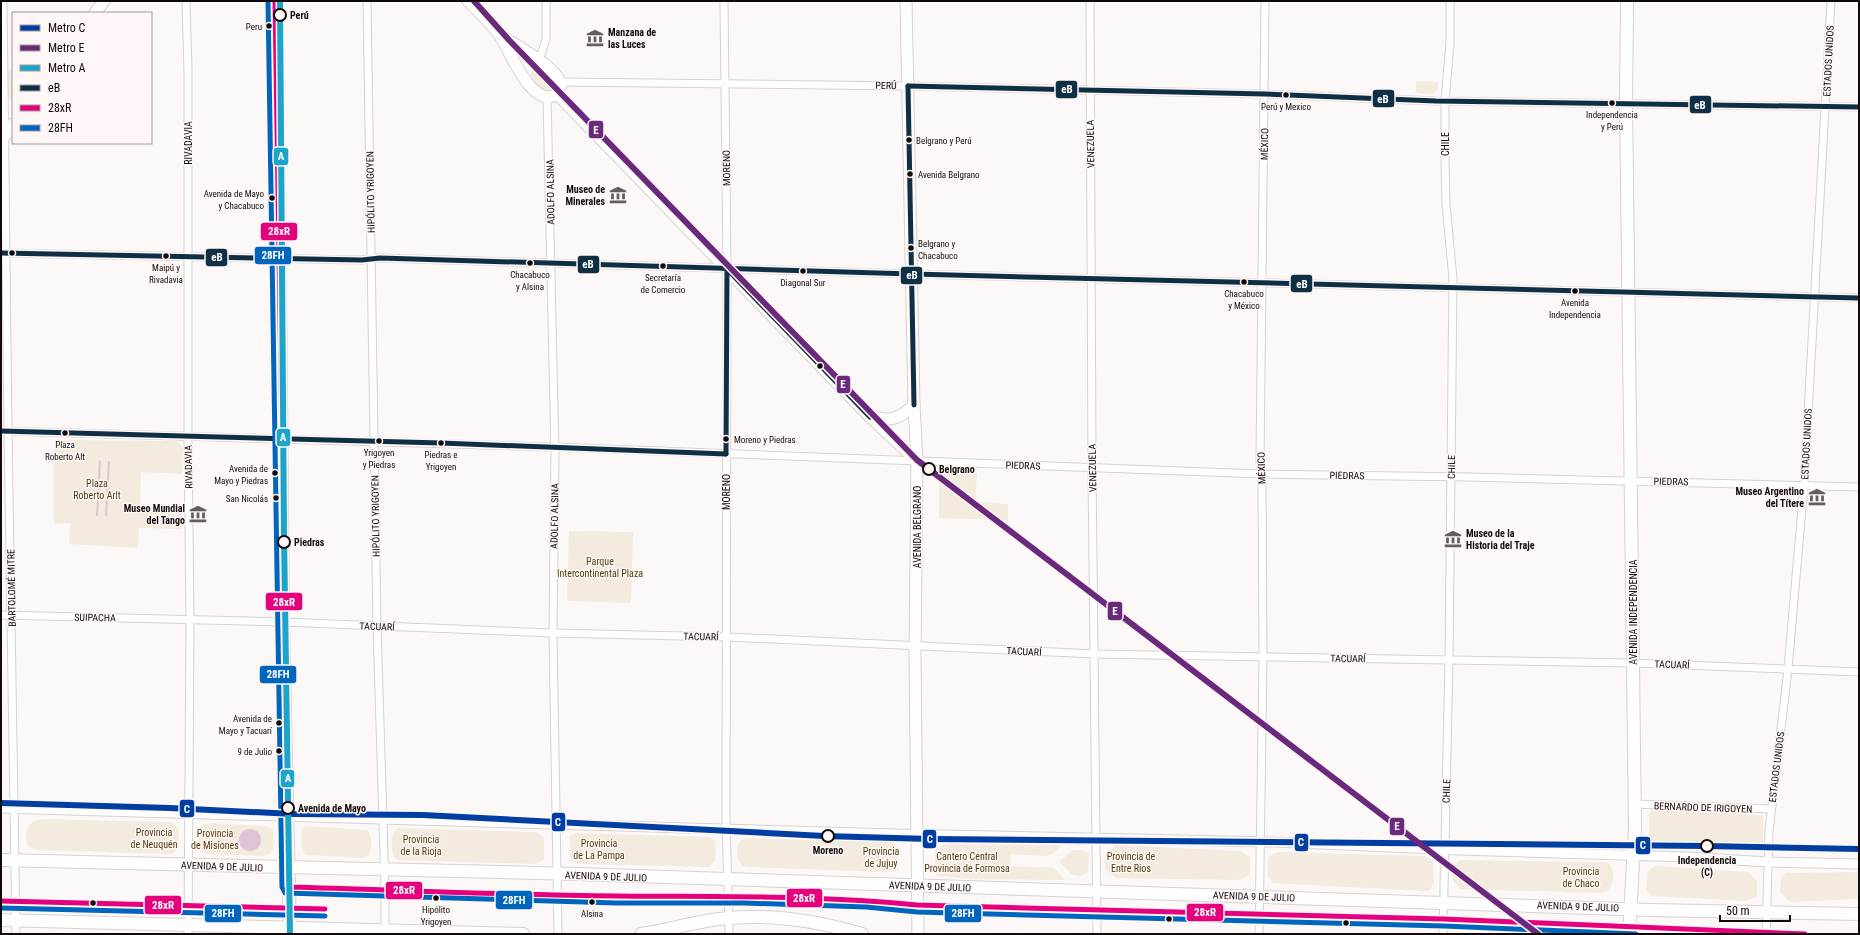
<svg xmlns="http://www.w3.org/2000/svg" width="1860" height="935" font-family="'Roboto Condensed',sans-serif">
<rect width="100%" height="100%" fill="#fcf8f8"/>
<!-- green -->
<g fill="#f3ebde">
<polygon points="538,65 543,65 559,85 547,94 535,84 530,76 533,67"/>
<polygon points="11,69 13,69 12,101 7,96 8,72"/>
<polygon points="1416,81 1438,82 1438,88 1434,94 1416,93"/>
<polygon points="54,440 177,441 183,447 182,474 141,472 140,510 182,511 182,529 139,528 138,548 69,544 70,523 54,524"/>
<polygon points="939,474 977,474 975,502 1008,504 1008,520 939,518"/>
<polygon points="569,531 633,532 631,603 567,601"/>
<polygon points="1652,810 1763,815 1763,849 1649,842 1649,814"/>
<path d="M40 819 172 822 179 830 178 847 173 854 35 850 28 846C24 834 26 822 40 819Z"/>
<path d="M212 823 265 826 272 829 274 835 273 850 270 854 263 856 206 854 201 852C198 843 197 833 203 825Z"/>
<path d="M305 826 368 830C372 837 373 850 368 856L362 858 307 855C299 850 302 837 302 829Z"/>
<path d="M400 828 536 832 544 837V860L535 864 398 860 393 856C392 846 388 831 400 828Z"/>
<polygon points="575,833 710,837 716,842 715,860 710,867 581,864 575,863 570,857 570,836"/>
<polygon points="747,838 891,842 897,846 898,871 886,872 749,867 743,866 737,858 737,846 741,840"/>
<polygon points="943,844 1062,845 1053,854 1046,856 1011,854 1010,866 1054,868 1065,880 971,879 937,876 935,868 935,850"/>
<polygon points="1116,845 1240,851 1250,857 1250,875 1240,880 1116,878 1105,869 1105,856"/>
<polygon points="1073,850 1081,850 1089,853 1088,872 1080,876 1072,875 1060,863 1060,861"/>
<polygon points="1279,852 1425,856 1433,860 1434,883 1430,890 1424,891 1273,883 1268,877 1268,858 1272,854"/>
<path d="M1459 860 1606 862C1617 868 1615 885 1606 892L1600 893 1460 889 1453 881V867Z"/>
<polygon points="1659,866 1748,872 1757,881 1757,896 1746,901 1652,896 1646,890 1648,871 1654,867"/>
<polygon points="1859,872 1859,899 1790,902 1780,892 1781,878 1787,873"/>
</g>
<!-- water -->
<g fill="#dfc3d4">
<polygon points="99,460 101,461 98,516 96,516"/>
<polygon points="108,461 110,461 107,516 105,516"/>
<circle cx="250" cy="840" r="11"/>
</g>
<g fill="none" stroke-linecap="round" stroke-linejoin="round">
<!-- minor casing -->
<g stroke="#d6d1d1" stroke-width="9">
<g id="minor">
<polyline points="3,1 8,431 16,934"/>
<polyline points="186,1 188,71 188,437 190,620 188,934"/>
<polyline points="367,1 377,625 385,888 385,934"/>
<polyline points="724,1 727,269 726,815 729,934"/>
<polyline points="1090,1 1092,468 1097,934"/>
<polyline points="539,61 546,39 546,1"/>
<polyline points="561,82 908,86 1265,94 1436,101 1859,107"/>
<polyline points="547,97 555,454 553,633 558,934"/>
<polyline points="1,253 362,260 380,258 912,274 1859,298"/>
<polyline points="1,431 555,447 1261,474 1469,477 1859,487"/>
<polyline points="1,615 283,622 553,633 727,637 1095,654 1633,663 1859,672"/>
<polyline points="1634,804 1771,809"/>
<polyline points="1259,934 1263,656 1262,484 1260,462 1265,1"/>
<polyline points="1443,934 1449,660 1453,279 1446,204 1445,162 1445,101 1450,43 1450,1"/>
<polyline points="1766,934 1769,831 1788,669 1804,485 1831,1"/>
</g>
</g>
<!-- tertiary casing -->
<g stroke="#d6d1d1" stroke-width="11">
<polyline id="tertiary" points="1,808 894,834 1274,842 1460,850 1688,857 1768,862 1859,864"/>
</g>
<!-- secondary casing -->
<g stroke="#d6d1d1" stroke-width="13">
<g id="secondary">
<path d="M468 1C479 12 491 23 500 36 510 50 532 111 557 94L561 85C558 67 515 45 500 35"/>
<polyline points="906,1 914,405 917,461 915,655 918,934"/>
<polyline points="95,13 104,1"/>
<polyline points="557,94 870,417 917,461"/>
<polyline points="1,141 13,124"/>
<path d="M870 417C891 421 898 420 914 405"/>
</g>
</g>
<!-- primary casing -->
<g stroke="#d6d1d1" stroke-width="14">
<g id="primary">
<polyline points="275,1 279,179 283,622 290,934"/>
<polyline points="1627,1 1626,103 1635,828 1629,934"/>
</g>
</g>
<!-- trunk casing -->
<g stroke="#d6d1d1" stroke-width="14">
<g id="trunk">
<polyline points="1,860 577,874 1651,910 1859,914"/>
<polyline points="1,920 523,934"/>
<path d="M641 934C670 930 699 920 729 918 774 914 818 921 862 934"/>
</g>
</g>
<!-- minor -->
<use href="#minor" stroke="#fffefe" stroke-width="7"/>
<!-- tertiary -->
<use href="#tertiary" stroke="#fffefe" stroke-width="9"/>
<!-- secondary -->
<use href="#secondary" stroke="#fffefe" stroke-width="11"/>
<!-- primary -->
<use href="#primary" stroke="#fffefe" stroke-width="12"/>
<!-- trunk -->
<use href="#trunk" stroke="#fffefe" stroke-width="12"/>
<!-- bus-1 casing -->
<g stroke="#fef7f6" stroke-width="8">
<g id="bus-1">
<polyline points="908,86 1265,94 1436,101 1859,107"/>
<polyline points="908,86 914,405"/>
<polyline points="1,253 362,260 380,258 912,274 1859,298"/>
<polyline points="727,269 870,417"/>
<polyline points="1,431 441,443 726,454"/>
<polyline points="726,454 727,269"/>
</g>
</g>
<!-- bus-2 casing -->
<g stroke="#fef7f6" stroke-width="8">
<g id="bus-2">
<path d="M275 1C282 296 282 592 289 887 398 890 508 895 617 896 717 897 817 895 917 905L1444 919 1805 934"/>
<polyline points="1,901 325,909"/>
</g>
</g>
<!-- bus-3 casing -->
<g stroke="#fef7f6" stroke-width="8">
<g id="bus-3">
<path d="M268 1C275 296 275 592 282 887L285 893 617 903H744L866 907 917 912 1444 926 1636 934"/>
<polyline points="1,908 325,916"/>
</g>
</g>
<!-- bus-1 -->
<use href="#bus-1" stroke="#0f2f44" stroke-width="5"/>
<!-- bus-2 -->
<use href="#bus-2" stroke="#e5007d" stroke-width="5"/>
<!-- bus-3 -->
<use href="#bus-3" stroke="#0065bd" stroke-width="5"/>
<!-- metro-1 casing -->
<g stroke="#fef7f6" stroke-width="9">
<polyline id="metro-1" points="1,803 170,808 294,814 423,815 824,836 930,839 1707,846 1859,849"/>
</g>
<!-- metro-2 casing -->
<g stroke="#fef7f6" stroke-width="9">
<polyline id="metro-2" points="474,1 509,40 917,460 1538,934"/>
</g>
<!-- metro-3 casing -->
<g stroke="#fef7f6" stroke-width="9">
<polyline id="metro-3" points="280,1 284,535 290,934"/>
</g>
<!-- metro-1 -->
<use href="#metro-1" stroke="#003ea1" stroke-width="6"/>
<!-- metro-2 -->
<use href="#metro-2" stroke="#6b297e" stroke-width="6"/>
<!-- metro-3 -->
<use href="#metro-3" stroke="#1ca4cb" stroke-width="6"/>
</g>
<!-- icons -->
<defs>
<g id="museum-bare" transform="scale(1.38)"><path d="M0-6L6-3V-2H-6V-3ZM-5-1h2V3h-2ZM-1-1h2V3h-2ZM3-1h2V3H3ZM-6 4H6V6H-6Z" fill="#635e5d" stroke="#fef7f6" stroke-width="2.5" paint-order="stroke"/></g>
</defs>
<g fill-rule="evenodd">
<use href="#museum-bare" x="595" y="38"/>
<use href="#museum-bare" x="618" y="195"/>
<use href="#museum-bare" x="1817" y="497"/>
<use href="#museum-bare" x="198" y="514"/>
<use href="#museum-bare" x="1453" y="539"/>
</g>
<!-- markers -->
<g fill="#fef7f6" stroke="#100b0a" stroke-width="2">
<circle cx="280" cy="15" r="6"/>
<circle cx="929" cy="469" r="6"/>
<circle cx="284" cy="542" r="6"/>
<circle cx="288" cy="808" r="6"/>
<circle cx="828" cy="836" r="6"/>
<circle cx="1707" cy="846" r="6"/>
</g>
<g fill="#100b0a" stroke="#fef7f6" stroke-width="1.5">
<circle cx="269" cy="26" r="3.5"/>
<circle cx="1286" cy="95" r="3.5"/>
<circle cx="1612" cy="103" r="3.5"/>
<circle cx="909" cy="140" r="3.5"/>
<circle cx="910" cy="174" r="3.5"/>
<circle cx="272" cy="198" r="3.5"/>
<circle cx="911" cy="248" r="3.5"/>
<circle cx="12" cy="253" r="3.5"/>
<circle cx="166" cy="256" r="3.5"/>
<circle cx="530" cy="263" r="3.5"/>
<circle cx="663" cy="266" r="3.5"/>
<circle cx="803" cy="271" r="3.5"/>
<circle cx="1244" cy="282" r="3.5"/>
<circle cx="1575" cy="291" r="3.5"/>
<circle cx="820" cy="366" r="3.5"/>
<circle cx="65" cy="433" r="3.5"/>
<circle cx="726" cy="439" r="3.5"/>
<circle cx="379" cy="441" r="3.5"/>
<circle cx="441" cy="443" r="3.5"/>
<circle cx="275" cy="473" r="3.5"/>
<circle cx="276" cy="498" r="3.5"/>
<circle cx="279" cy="723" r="3.5"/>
<circle cx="279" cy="751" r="3.5"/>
<circle cx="436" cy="898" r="3.5"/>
<circle cx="592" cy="902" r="3.5"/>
<circle cx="93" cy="903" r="3.5"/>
<circle cx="1169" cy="919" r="3.5"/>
<circle cx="1346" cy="923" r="3.5"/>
</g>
<g text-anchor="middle" stroke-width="3" stroke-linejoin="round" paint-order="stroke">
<!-- bus labels -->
<g font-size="9" fill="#100b0a" stroke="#fef7f6">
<text x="262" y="30" text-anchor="end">Peru</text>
<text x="1286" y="110">Perú y Mexico</text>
<text x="1612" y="118">Independencia<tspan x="1612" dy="12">y Perú</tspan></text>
<text x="916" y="144" text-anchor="start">Belgrano y Perú</text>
<text x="918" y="178" text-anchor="start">Avenida Belgrano</text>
<text x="264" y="197" text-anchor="end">Avenida de Mayo<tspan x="264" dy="12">y Chacabuco</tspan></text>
<text x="918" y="247" text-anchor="start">Belgrano y<tspan x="918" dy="12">Chacabuco</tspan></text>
<text x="166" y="271">Maipú y<tspan x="166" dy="12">Rivadavia</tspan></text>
<text x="530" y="278">Chacabuco<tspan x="530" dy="12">y Alsina</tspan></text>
<text x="663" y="281">Secretaría<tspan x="663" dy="12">de Comercio</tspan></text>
<text x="803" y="286">Diagonal Sur</text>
<text x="1244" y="297">Chacabuco<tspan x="1244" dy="12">y México</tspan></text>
<text x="1575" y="306">Avenida<tspan x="1575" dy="12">Independencia</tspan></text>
<text x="734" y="443" text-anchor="start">Moreno y Piedras</text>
<text x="65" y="448">Plaza<tspan x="65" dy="12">Roberto Alt</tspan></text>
<text x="379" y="456">Yrigoyen<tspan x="379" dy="12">y Piedras</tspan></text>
<text x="441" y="458">Piedras e<tspan x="441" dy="12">Yrigoyen</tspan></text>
<text x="268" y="472" text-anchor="end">Avenida de<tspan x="268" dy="12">Mayo y Piedras</tspan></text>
<text x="268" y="502" text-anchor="end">San Nicolás</text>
<text x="272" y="722" text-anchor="end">Avenida de<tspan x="272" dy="12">Mayo y Tacuarí</tspan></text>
<text x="272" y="755" text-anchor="end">9 de Julio</text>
<text x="436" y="913">Hipólito<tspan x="436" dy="12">Yrigoyen</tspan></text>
<text x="592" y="917">Alsina</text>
</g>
<!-- stop labels -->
<g font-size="10" font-weight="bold" fill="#100b0a" stroke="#fef7f6" text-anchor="start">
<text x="290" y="19">Perú</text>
<text x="939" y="473">Belgrano</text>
<text x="294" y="546">Piedras</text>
<text x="298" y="812">Avenida de Mayo</text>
<text x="828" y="854" text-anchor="middle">Moreno</text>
<text x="1707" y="864" text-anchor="middle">Independencia<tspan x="1707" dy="12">(C)</tspan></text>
</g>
<!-- poi labels -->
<g font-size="10" font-weight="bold" fill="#100b0a" stroke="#fef7f6" text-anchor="end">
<text x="608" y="36" text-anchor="start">Manzana de<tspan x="608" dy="12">las Luces</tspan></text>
<text x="605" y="193">Museo de<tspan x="605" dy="12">Minerales</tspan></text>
<text x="1804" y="495">Museo Argentino<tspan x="1804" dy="12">del Títere</tspan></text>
<text x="185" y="512">Museo Mundial<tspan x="185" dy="12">del Tango</tspan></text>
<text x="1466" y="537" text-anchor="start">Museo de la<tspan x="1466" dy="12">Historia del Traje</tspan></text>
</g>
<!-- street labels -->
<g font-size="10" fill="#100b0a" stroke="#fef7f6">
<text transform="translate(1828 61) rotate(-87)" y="4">ESTADOS UNIDOS</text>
<text transform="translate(886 85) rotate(1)" y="4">PERÚ</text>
<text transform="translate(188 143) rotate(-90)" y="4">RIVADAVIA</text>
<text transform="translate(1090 144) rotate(-91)" y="4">VENEZUELA</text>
<text transform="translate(1264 144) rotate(-89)" y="4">MÉXICO</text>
<text transform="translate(1445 144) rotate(-90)" y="4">CHILE</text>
<text transform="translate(726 168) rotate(-91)" y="4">MORENO</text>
<text transform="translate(370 192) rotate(-91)" y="4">HIPÓLITO YRIGOYEN</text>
<text transform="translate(550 192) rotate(-91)" y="4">ADOLFO ALSINA</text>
<text transform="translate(1806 444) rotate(-87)" y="4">ESTADOS UNIDOS</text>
<text transform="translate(1023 465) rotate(2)" y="4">PIEDRAS</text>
<text transform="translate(188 467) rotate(-91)" y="4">RIVADAVIA</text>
<text transform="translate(1451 467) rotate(-89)" y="4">CHILE</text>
<text transform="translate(1092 468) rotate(-91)" y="4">VENEZUELA</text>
<text transform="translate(1261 468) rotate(-92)" y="4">MÉXICO</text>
<text transform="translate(1347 475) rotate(1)" y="4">PIEDRAS</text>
<text transform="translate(1671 481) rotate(1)" y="4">PIEDRAS</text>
<text transform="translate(726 492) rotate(-90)" y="4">MORENO</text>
<text transform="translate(375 516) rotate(-91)" y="4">HIPÓLITO YRIGOYEN</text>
<text transform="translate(554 516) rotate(-89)" y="4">ADOLFO ALSINA</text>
<text transform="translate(917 527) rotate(-90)" y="4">AVENIDA BELGRANO</text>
<text transform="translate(11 588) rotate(-91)" y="4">BARTOLOMÉ MITRE</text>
<text transform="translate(1633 612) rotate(-90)" y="4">AVENIDA INDEPENDENCIA</text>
<text transform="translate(95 617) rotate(1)" y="4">SUIPACHA</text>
<text transform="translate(377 626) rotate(2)" y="4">TACUARÍ</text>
<text transform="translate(701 636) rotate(1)" y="4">TACUARÍ</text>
<text transform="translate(1024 651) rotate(3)" y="4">TACUARÍ</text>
<text transform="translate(1348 658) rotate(1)" y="4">TACUARÍ</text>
<text transform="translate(1672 664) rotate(2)" y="4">TACUARÍ</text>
<text transform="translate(1776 767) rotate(-83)" y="4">ESTADOS UNIDOS</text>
<text transform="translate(1446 791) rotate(-88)" y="4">CHILE</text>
<text transform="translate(1703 807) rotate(2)" y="4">BERNARDO DE IRIGOYEN</text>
<text transform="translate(222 866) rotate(2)" y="4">AVENIDA 9 DE JULIO</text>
<text transform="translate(606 876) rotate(2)" y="4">AVENIDA 9 DE JULIO</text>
<text transform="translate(930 886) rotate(2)" y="4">AVENIDA 9 DE JULIO</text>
<text transform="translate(1254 896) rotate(2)" y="4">AVENIDA 9 DE JULIO</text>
<text transform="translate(1578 906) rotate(2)" y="4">AVENIDA 9 DE JULIO</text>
</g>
<!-- park labels -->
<g font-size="10" fill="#513d0b" stroke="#fef7f6">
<text x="97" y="487">Plaza<tspan x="97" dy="12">Roberto Arlt</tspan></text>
<text x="600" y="565">Parque<tspan x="600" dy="12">Intercontinental Plaza</tspan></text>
<text x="154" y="836">Provincia<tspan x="154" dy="12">de Neuquén</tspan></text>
<text x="215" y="837">Provincia<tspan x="215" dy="12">de Misiones</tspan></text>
<text x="421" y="843">Provincia<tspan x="421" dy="12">de la Rioja</tspan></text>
<text x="599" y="847">Provincia<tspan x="599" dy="12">de La Pampa</tspan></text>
<text x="881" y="855">Provincia<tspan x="881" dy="12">de Jujuy</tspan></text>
<text x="967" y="860">Cantero Central<tspan x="967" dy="12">Provincia de Formosa</tspan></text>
<text x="1131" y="860">Provincia de<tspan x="1131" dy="12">Entre Rios</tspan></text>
<text x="1581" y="875">Provincia<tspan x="1581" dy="12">de Chaco</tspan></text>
</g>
</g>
<g stroke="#fef7f6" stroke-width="1.5">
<rect x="1055" y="80" width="23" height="19" rx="4" fill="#0f2f44"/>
<rect x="1372" y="89" width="23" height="19" rx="4" fill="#0f2f44"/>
<rect x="1689" y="95" width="23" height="19" rx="4" fill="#0f2f44"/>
<rect x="588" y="120" width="16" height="19" rx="4" fill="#6b297e"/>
<rect x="273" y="147" width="16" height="19" rx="4" fill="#1ca4cb"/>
<rect x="260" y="222" width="38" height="19" rx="4" fill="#e5007d"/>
<rect x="254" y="246" width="38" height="19" rx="4" fill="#0065bd"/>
<rect x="205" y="248" width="23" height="19" rx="4" fill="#0f2f44"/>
<rect x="577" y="255" width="23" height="19" rx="4" fill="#0f2f44"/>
<rect x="900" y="266" width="23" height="19" rx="4" fill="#0f2f44"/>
<rect x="1290" y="274" width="23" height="19" rx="4" fill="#0f2f44"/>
<rect x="836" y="375" width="15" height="19" rx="4" fill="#6b297e"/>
<rect x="276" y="428" width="15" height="19" rx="4" fill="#1ca4cb"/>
<rect x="265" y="592" width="38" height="19" rx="4" fill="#e5007d"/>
<rect x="1107" y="601" width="16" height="20" rx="4" fill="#6b297e"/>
<rect x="259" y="665" width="38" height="19" rx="4" fill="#0065bd"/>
<rect x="280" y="769" width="15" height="19" rx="4" fill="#1ca4cb"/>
<rect x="179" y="799" width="16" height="19" rx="4" fill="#003ea1"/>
<rect x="551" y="812" width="15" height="20" rx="4" fill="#003ea1"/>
<rect x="1389" y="817" width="16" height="19" rx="4" fill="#6b297e"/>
<rect x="922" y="829" width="15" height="20" rx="4" fill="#003ea1"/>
<rect x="1294" y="833" width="15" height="19" rx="4" fill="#003ea1"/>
<rect x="1635" y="836" width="16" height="19" rx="4" fill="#003ea1"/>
<rect x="385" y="881" width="38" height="19" rx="4" fill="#e5007d"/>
<rect x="786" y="888" width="37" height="20" rx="4" fill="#e5007d"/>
<rect x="495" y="890" width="38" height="20" rx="4" fill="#0065bd"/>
<rect x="144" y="895" width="38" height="20" rx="4" fill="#e5007d"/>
<rect x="1186" y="903" width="38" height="19" rx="4" fill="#e5007d"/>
<rect x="944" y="904" width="38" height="19" rx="4" fill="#0065bd"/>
<rect x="204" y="904" width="38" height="19" rx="4" fill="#0065bd"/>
</g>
<g font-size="11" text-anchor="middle" font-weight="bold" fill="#fff">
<text x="1067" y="93">eB</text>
<text x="1383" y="103">eB</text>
<text x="1700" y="109">eB</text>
<text x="596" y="134">E</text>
<text x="281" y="160">A</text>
<text x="279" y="235">28xR</text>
<text x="273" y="259">28FH</text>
<text x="217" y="261">eB</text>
<text x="588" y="268">eB</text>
<text x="912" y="279">eB</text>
<text x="1302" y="288">eB</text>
<text x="843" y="388">E</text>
<text x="283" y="441">A</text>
<text x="284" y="606">28xR</text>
<text x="1115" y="615">E</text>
<text x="278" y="678">28FH</text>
<text x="288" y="782">A</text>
<text x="187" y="813">C</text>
<text x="558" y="826">C</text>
<text x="1397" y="830">E</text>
<text x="930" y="843">C</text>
<text x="1301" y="846">C</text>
<text x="1643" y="849">C</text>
<text x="404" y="894">28xR</text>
<text x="804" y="902">28xR</text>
<text x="514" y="904">28FH</text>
<text x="163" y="909">28xR</text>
<text x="1205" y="916">28xR</text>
<text x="963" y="917">28FH</text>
<text x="223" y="917">28FH</text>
</g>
<!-- border -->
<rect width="1860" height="935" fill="none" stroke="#100b0a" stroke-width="4"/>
<!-- legend -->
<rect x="12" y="12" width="140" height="132" fill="#fef7f6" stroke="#9f9998"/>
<rect x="20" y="25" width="20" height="6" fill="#003ea1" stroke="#9f9998"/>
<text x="48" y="32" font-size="12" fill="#100b0a">Metro C</text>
<rect x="20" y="45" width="20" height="6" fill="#6b297e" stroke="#9f9998"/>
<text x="48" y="52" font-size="12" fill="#100b0a">Metro E</text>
<rect x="20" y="65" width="20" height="6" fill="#1ca4cb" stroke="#9f9998"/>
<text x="48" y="72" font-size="12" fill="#100b0a">Metro A</text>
<rect x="20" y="85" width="20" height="6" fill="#0f2f44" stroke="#9f9998"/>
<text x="48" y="92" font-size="12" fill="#100b0a">eB</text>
<rect x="20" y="105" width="20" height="6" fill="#e5007d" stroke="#9f9998"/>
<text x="48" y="112" font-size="12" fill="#100b0a">28xR</text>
<rect x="20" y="125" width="20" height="6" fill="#0065bd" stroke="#9f9998"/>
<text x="48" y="132" font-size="12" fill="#100b0a">28FH</text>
<!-- scale -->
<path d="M1720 915v6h70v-6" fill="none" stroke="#100b0a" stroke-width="2"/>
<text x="1726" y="915" font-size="12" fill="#100b0a" stroke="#fef7f6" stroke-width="3" paint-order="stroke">50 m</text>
</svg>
